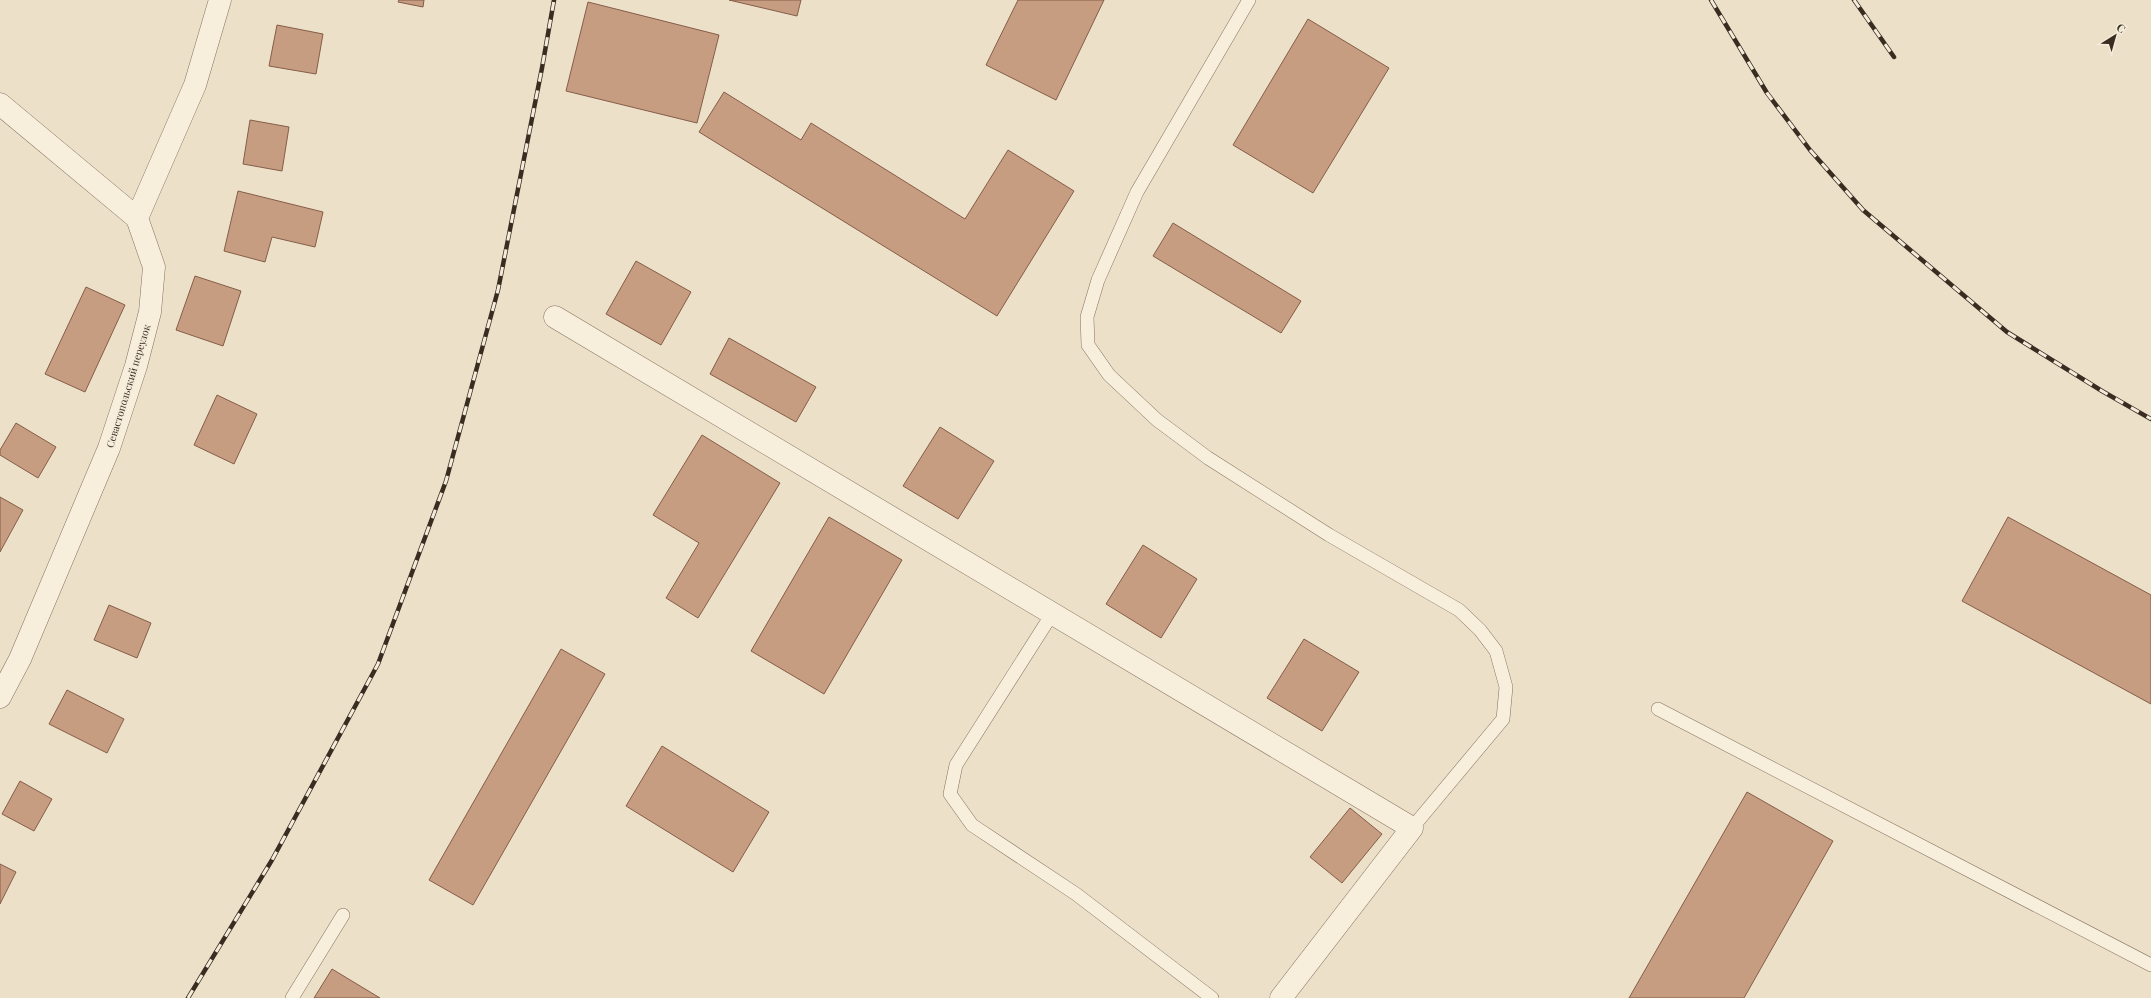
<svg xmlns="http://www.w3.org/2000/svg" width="2151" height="998" font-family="'Playfair Display',serif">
<rect width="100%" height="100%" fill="#ece0c9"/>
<!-- building -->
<g fill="#c79d82" stroke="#855d47">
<polygon points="399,0 424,0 423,7 398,2"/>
<polygon points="729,0 801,0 797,16"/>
<polygon points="1018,0 1104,0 1056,100 986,65"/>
<polygon points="588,2 719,35 697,123 566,91"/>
<polygon points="1308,19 1389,68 1313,193 1233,145"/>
<polygon points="277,25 323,34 316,74 269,66"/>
<polygon points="724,92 801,140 811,123 965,219 1008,150 1074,191 997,316 699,132"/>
<polygon points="250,120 289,127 282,171 243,164"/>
<polygon points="238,191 323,212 315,247 272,237 265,262 224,251"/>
<polygon points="1173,223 1301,301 1281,333 1153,256"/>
<polygon points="636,261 691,292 661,345 606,314"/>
<polygon points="195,276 241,291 223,346 176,330"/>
<polygon points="86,287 125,305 85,392 45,374"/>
<polygon points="729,338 816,387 796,422 710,374"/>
<polygon points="217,395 257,414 234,464 194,445"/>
<polygon points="16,423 56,447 38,478 0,455 0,450"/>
<polygon points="940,427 994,461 958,519 903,486"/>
<polygon points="702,435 780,483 698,618 666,598 699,543 653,515"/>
<polygon points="0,497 23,510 0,552"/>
<polygon points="829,517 902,560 824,694 751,651"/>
<polygon points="2008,517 2151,595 2151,704 1962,601"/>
<polygon points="1143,545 1197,579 1161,638 1106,604"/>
<polygon points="109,605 151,623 137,658 94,640"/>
<polygon points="1304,639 1359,672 1322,731 1267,698"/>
<polygon points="561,649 605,674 473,905 429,880"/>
<polygon points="67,690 124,719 107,753 49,724"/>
<polygon points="662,746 769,812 733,872 626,806"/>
<polygon points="20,781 52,799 34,831 2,814"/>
<polygon points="1747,792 1833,841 1744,998 1629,998"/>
<polygon points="1350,808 1382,834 1342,883 1310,857"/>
<polygon points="0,864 16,872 0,904"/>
<polygon points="332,969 380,998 314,998"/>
</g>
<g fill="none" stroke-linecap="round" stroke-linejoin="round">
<!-- lane casing -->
<g stroke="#87735f" stroke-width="14">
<g id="lane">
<polyline points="1249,0 1137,192 1098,280 1087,317 1088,345 1109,375 1157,420 1208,458 1329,535 1459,610 1480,630 1496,651 1506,687 1503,719 1412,828"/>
<polyline points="1052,614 956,765 950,794 972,825 1076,894 1212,998"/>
<polyline points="1658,709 2151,965"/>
<polyline points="292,998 343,915"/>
</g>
</g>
<!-- street casing -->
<g stroke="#87735f" stroke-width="23">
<g id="street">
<polyline points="0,104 137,218"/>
<polyline points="555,317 1412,828 1281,998"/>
<polyline points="0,697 20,659 109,448 136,366 150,312 154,267 137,218 195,85 220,0"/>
</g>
</g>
<!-- lane -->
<use href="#lane" stroke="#f7eedc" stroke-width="13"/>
<!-- street -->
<use href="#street" stroke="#f7eedc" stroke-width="22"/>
<!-- rail casing -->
<g stroke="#392c21" stroke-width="4.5">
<g id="rail">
<polyline points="1711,0 1767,93 1810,150 1863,210 2007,332 2102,391 2151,419"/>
<polyline points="1854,0 1894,57"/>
<polyline points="188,998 272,860 378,664 446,481 498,290 542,68 554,0"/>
</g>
</g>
<!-- rail -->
<use href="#rail" stroke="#f4ebd9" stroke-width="3" stroke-dasharray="9" stroke-linecap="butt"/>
</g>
<g text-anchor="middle" stroke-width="3" stroke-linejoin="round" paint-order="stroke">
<!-- street labels -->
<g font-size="10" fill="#392c21" stroke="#f4ebd9">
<text transform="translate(128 386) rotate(-73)" y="4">Севастопольский переулок</text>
</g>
</g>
<!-- north arrow -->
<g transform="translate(2115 36) rotate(37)" stroke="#f4ebd9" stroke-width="3" paint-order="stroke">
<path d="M0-3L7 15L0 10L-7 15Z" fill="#392c21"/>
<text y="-6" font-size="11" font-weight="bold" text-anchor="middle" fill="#392c21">С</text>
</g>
</svg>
